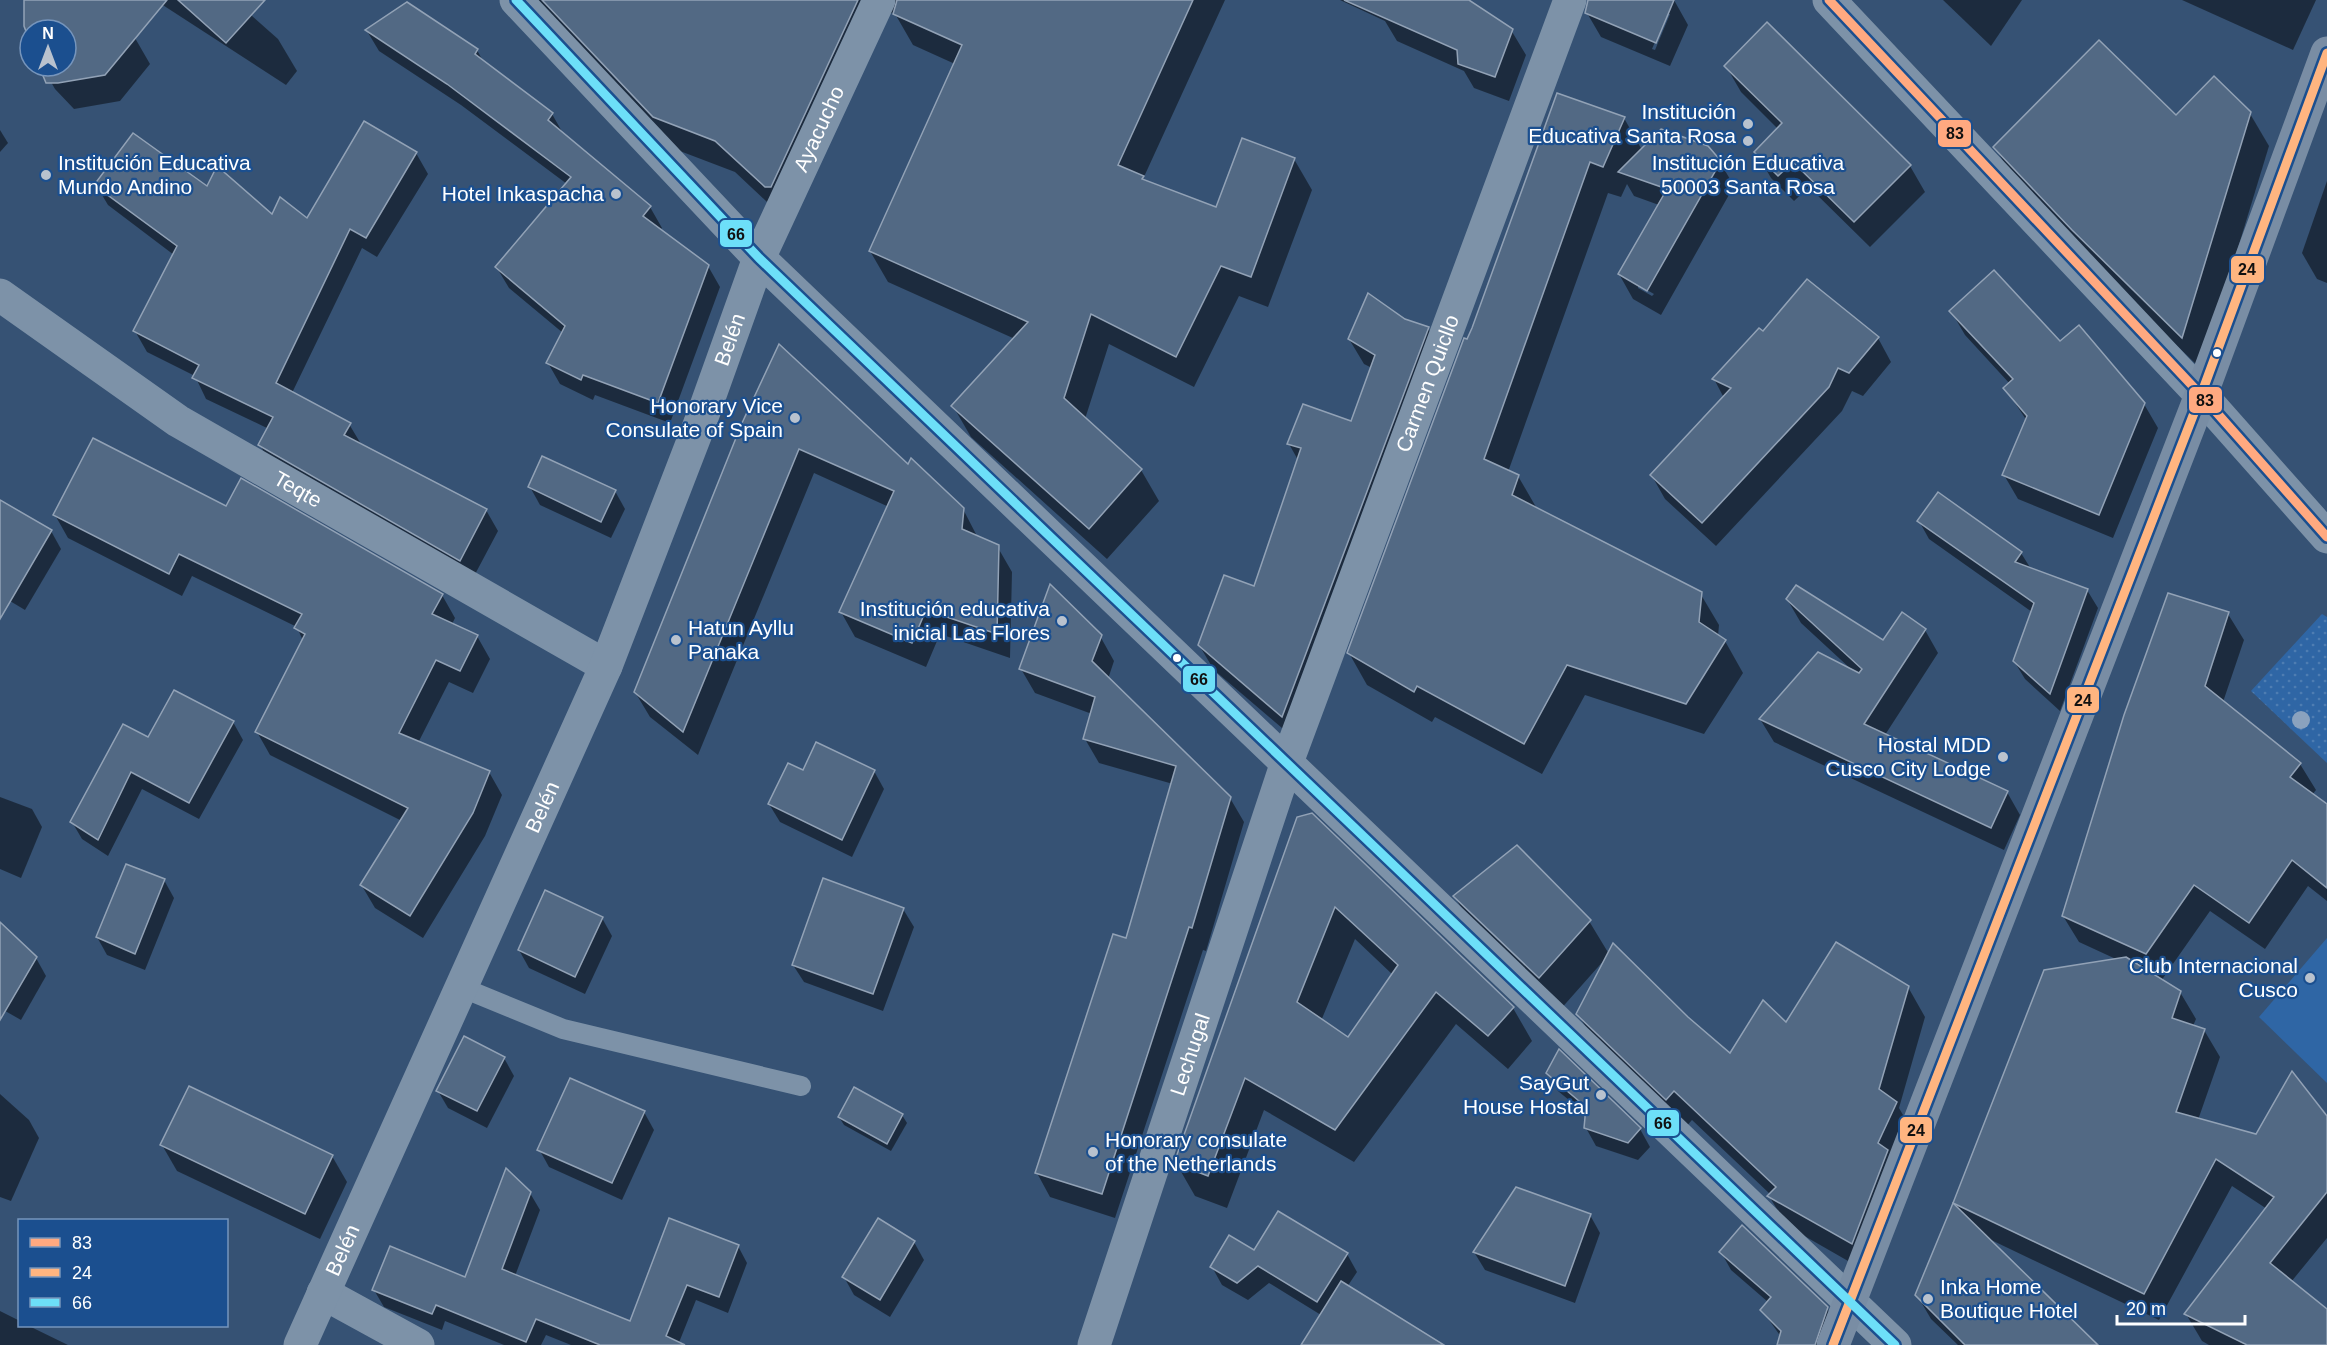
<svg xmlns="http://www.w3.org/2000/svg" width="2327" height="1345" font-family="Helvetica,sans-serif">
<defs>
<pattern id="park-dots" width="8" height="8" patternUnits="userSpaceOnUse" patternTransform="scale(1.5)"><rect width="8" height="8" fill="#2f66a5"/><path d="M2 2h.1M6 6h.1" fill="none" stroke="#4e7db2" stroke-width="1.8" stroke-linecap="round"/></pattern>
</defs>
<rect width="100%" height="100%" fill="#365274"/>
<!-- park -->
<polygon fill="url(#park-dots)" points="2322,614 2327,617 2327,763 2251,691"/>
<!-- garden -->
<polygon fill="#2f66a5" points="2327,938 2327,1083 2259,1017"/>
<!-- shadow -->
<g fill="#0007" fill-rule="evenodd">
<polygon points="26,0 70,0 135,38 150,64 120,101 74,109 55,89 42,66 66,66 66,30 30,30 30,37"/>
<polygon points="155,0 234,0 278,39 297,71 286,85"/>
<polygon points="522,0 1225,0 1143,179 1145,183 1217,209 1294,159 1312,190 1268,307 1239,296 1194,387 1109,344 1085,419 1141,470 1159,501 1107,559 971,437 953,406 1015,339 888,282 870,251 955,64 913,45 894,12 885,16 784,218 735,172 672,148"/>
<polygon points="1340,0 1466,0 1511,30 1526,55 1509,101 1474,88 1464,71 1397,41 1385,21"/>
<path d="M1591 0H1674L1688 25 1670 66 1601 37 1587 13ZM1667 14H1670L1655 50 1652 49Z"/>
<polygon points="1943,0 2022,0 1991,46"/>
<polygon points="2182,0 2316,0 2293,50"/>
<polygon points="367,31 477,50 484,63 552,114 564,135 650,207 662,228 660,230 708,266 720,287 670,423 595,395 593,400 560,384 548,363 563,333 509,288 497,268 567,184 461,105 379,51"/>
<polygon points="1726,66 1910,166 1925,192 1870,247 1809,187 1794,201 1771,178 1756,152 1778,129 1741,92"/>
<path d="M1557 94 1624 118 1642 150 1720 162 1734 186 1661 315 1633 299 1619 274 1659 205 1634 196 1627 184 1621 197 1608 193 1508 472 1518 476 1536 507 1700 593 1719 625 1718 636 1725 641 1743 673 1704 734 1585 695 1542 774 1435 717 1432 722 1367 685 1349 653 1468 341ZM1638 285 1654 294 1652 296 1638 288Z"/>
<polygon points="2249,112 2269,146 2201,369 2093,264 2014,180 1995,147 2176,117"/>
<polygon points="0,130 8,143 0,152"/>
<polygon points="416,153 428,174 377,257 362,248 292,393 349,424 361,444 486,510 498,531 472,580 272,466 260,445 269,429 206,399 195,376 147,352 135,331 174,255 108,205 96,185 208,189 272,216 307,220"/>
<polygon points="2327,181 2327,283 2317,279 2302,253"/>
<polygon points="1951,311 2060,343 2144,404 2158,428 2113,538 2018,499 2004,475 2027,421 2005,388 2010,384 1965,335"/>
<polygon points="1405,320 1428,328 1442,352 1296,740 1214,670 1199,645 1255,588 1298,460 1289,444 1352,423 1372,368 1364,364 1349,339"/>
<polygon points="1763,333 1878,338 1891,362 1863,396 1852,391 1842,411 1716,546 1665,499 1652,476 1724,398 1714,379"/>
<polygon points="744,424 963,509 978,538 997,546 1012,572 1010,658 940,634 926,667 855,637 841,612 889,507 814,473 698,755 650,717 635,692"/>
<polygon points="530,487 615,491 625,509 611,538 540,505"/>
<polygon points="0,502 51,531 61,549 25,610 0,595"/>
<polygon points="226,508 442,595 455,618 452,624 477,636 490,659 473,693 449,682 418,743 489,772 502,795 485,836 423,938 375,908 362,886 402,821 270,755 257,732 303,641 297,627 192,576 182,596 68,538 55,515"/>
<polygon points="1919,521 2021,553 2031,569 2087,590 2098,608 2060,711 2025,679 2014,661 2032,612 1929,539"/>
<polygon points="1787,599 1883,642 1925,630 1938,653 1885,735 2007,792 2020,815 2004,850 1774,742 1760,719 1853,671 1801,623"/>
<polygon points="2228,614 2244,640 2223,702 2300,764 2316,790 2312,795 2327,806 2327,901 2308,886 2265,949 2210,911 2161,981 2180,992 2196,1019 2193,1026 2204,1030 2220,1057 2198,1120 2257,1136 2327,1119 2327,1238 2291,1282 2327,1311 2327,1345 2209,1345 2202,1341 2186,1314 2267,1209 2232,1186 2159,1320 1987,1238 2096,1345 1958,1345 1931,1319 1917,1295 1959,1210 1954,1202 2118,960 2079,942 2063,916"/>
<polygon points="1100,636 1114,661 1108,679 1230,798 1244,822 1206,951 1203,950 1115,1218 1050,1197 1037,1173 1127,940 1173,784 1099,763 1085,739 1092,714 1035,693 1021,669"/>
<polygon points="233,722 243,740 199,819 142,789 108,856 82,839 72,822 149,739"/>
<polygon points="874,771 884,789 852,857 780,822 769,804 804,772"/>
<polygon points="0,797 32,809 42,827 21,878 0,869"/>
<path d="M1299 818 1513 1008 1532 1041 1508 1069 1456 1024 1354 1162 1264 1110 1227 1208 1195 1196 1176 1163ZM1355 939 1393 975 1348 1039 1321 1021Z"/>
<polygon points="164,880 174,898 145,970 107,955 97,937"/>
<polygon points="1455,897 1589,921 1609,954 1731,1055 1786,1025 1908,987 1925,1017 1899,1108 1914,1134 1869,1273 1787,1226 1769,1196 1771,1195 1692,1120 1684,1129 1596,1044 1578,1014 1606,958 1559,1011 1474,930"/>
<polygon points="903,909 914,927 883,1011 804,982 793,965"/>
<polygon points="602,918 612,936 585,994 529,968 519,950"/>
<polygon points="0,924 36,958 46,976 21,1020 0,1008"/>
<polygon points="1559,1051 1640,1129 1650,1147 1638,1160 1596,1146 1586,1128 1587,1115 1558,1091 1548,1073"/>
<polygon points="504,1058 514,1076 487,1128 448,1108 438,1091"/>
<polygon points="0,1094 29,1120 39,1138 11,1201 0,1197"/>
<polygon points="644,1112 654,1130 622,1200 549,1167 539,1149"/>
<polygon points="902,1115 907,1123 891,1151 844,1125 839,1117"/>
<polygon points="162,1145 332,1156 347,1182 320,1239 177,1171"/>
<polygon points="530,1193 540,1210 515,1276 631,1323 738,1246 747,1263 728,1313 696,1300 678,1345 571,1345 546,1335 541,1345 504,1345 445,1321 442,1330 384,1307 374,1290 466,1279"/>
<polygon points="1590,1215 1600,1233 1575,1303 1485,1270 1474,1252"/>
<polygon points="914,1242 924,1260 890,1317 854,1295 844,1277"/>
<polygon points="1255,1252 1347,1254 1357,1272 1347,1287 1424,1345 1302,1345 1321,1315 1269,1283 1248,1300 1222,1285 1212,1267"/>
<polygon points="1721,1252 1827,1308 1837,1326 1829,1345 1779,1345 1781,1337 1762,1310 1768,1302 1731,1270"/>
<polygon points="0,1311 20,1321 20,1326 29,1326 68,1345 0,1345"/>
</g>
<!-- building -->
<g fill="#526984" stroke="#92a2b6" stroke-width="1.5" fill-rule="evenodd">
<polygon points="24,0 167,0 105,75 58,83 46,83 39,66 66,66 66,30 30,30 30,42 24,26"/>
<polygon points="178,0 265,0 226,43"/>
<polygon points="542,0 858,0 771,187 765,187 715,141 653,117"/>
<polygon points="897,0 1193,0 1118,165 1144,176 1142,179 1216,207 1242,138 1295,158 1251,277 1221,266 1176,357 1091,314 1064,398 1142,469 1089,529 951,406 1028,322 869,251 962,45 893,14"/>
<polygon points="1344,0 1469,0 1513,29 1495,77 1458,64 1457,50"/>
<polygon points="1588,0 1674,0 1656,43 1585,13"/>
<polygon points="407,2 478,49 475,54 553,113 548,120 651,206 643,216 709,265 658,403 583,375 581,380 546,363 565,326 495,267 571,177 447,84 365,30"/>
<polygon points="1767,22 1911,165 1854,222 1793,162 1778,176 1754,152 1782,123 1724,66"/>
<polygon points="2099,40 2176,115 2214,76 2251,112 2182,338 2072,230 1993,147"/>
<polygon points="1557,93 1625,117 1603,167 1590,162 1484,459 1519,475 1512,495 1702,592 1699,622 1726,640 1686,704 1567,665 1524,744 1417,686 1414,692 1347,653 1464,338 1467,339 1472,328"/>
<polygon points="364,121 417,152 366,238 350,229 276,383 351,423 344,435 487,509 460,561 258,445 273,417 192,378 199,365 133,331 177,246 94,185 133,133 207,186 217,166 272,214 280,197 307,218"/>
<polygon points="1661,129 1708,146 1721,161 1647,291 1618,274 1667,189 1618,172"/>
<polygon points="1994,270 2060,341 2079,325 2145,403 2099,515 2002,475 2027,416 2003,388 2013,379 1949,311"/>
<polygon points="1807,279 1879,337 1849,373 1838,368 1829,387 1702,523 1650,475 1731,388 1712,379 1759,328 1763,331"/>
<polygon points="1368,293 1405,319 1429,327 1282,717 1198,645 1224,575 1254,586 1301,448 1287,444 1303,404 1351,421 1375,355 1348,339"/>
<polygon points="779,344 908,464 911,458 964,508 962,529 999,545 997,634 926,610 912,643 839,612 894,491 799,449 683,732 634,692 742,423"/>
<polygon points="93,438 226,506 241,478 443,594 432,614 478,635 460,671 436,660 399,733 490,771 473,813 410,916 360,885 408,808 255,732 305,634 294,628 302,614 179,554 169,574 53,515"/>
<polygon points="542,456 616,490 601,522 528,487"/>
<polygon points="1938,492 2022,552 2015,562 2088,589 2050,694 2013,661 2034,603 1917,521"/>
<polygon points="0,500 52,530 0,619"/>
<polygon points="1050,584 1102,635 1092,661 1231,797 1192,928 1189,927 1102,1194 1035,1173 1113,934 1126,938 1176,766 1083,739 1095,697 1019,669"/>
<polygon points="1796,585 1883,640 1902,612 1926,629 1864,724 2008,791 1991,828 1759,719 1818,652 1859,673 1862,669 1786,599"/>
<polygon points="2168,593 2229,612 2205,686 2301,763 2290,777 2327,804 2327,888 2292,860 2249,923 2194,885 2146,954 2062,916 2124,715"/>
<polygon points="174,690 234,721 189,803 131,772 98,840 70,822 123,724 148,737"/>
<polygon points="816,742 875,770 842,840 768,804 788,763 803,770"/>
<path d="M1312 813 1514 1007 1488 1036 1436 992 1335 1130 1245 1078 1208 1176 1174 1163 1297 817ZM1335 907 1398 965 1348 1037 1297 1002Z"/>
<polygon points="1517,845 1591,920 1539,978 1453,896"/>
<polygon points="126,864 165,879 135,954 96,937"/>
<polygon points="823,878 904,908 873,994 792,965"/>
<polygon points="545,890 603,917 575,977 518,950"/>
<polygon points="0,922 37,957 0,1020"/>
<polygon points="1836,942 1909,986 1879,1089 1897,1102 1878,1143 1888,1150 1852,1244 1767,1196 1776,1187 1674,1091 1666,1100 1576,1014 1613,943 1688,1017 1730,1053 1763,1000 1786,1022"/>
<polygon points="2126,957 2181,991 2172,1018 2205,1029 2176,1112 2256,1134 2292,1071 2327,1116 2327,1192 2270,1263 2327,1309 2327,1345 2247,1345 2184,1314 2274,1197 2216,1159 2144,1294 1953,1203 2044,970"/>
<polygon points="464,1036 505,1057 477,1111 436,1091"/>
<polygon points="1559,1049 1641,1128 1628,1143 1584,1128 1586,1107 1546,1073"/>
<polygon points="570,1078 645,1111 612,1183 537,1150"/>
<polygon points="189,1086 333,1155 305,1214 160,1145"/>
<polygon points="854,1087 903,1114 887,1144 838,1117"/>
<polygon points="506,1168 531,1192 502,1269 630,1321 669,1218 739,1245 719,1297 687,1285 666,1336 685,1345 600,1345 536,1319 526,1342 436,1305 432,1314 372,1290 390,1246 465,1277"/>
<polygon points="1516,1187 1591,1214 1565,1286 1473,1252"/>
<polygon points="1953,1203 2098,1345 1965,1345 1915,1295"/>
<polygon points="1278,1211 1348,1253 1317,1302 1258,1266 1237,1283 1210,1267 1229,1235 1254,1250"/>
<polygon points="878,1218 915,1241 880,1300 842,1277"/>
<polygon points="1742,1225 1828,1307 1815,1345 1777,1345 1781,1331 1760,1310 1771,1297 1719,1252"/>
<polygon points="1341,1281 1444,1345 1301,1345"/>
</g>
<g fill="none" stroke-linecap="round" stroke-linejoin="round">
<!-- lane -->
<polyline stroke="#7d92a8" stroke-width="20" points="463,988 563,1029 801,1086"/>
<!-- street -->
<g stroke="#7d92a8" stroke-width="33">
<polyline points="516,0 759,258 1895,1345"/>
<polyline points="1829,0 2201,395 2327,537"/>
<path id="s1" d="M0 295 178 421 606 666"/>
<polyline points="323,1293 418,1345"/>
<path id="s2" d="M300 1345 606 666 700 423 759 258 879 0"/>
<path id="s3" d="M1094 1345 1286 765 1570 0"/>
</g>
<!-- secondary -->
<polyline stroke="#798da4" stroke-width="33" points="1833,1345 2201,395 2327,53"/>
<!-- bus-1 casing -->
<g stroke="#1b4f8f" stroke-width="14">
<polyline id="bus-1" points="1829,0 2201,395 2327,537"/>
</g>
<!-- bus-2 casing -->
<g stroke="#1b4f8f" stroke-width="14">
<polyline id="bus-2" points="1833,1345 2201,395 2327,53"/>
</g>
<!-- bus-3 casing -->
<g stroke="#1b4f8f" stroke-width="14">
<polyline id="bus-3" points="516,0 759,258 1895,1345"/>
</g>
<!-- bus-1 -->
<use href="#bus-1" stroke="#ffa980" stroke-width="9"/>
<!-- bus-2 -->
<use href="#bus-2" stroke="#ffb580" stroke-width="9"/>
<!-- bus-3 -->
<use href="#bus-3" stroke="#6ddff8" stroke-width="9"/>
</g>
<!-- trees -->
<circle fill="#8aa2be" cx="2301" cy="720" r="9"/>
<!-- markers -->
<g fill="#b9c2ce" stroke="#1b4f8f" stroke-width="2">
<circle cx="1748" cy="124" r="6"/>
<circle cx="1748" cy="141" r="6"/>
<circle cx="46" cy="175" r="6"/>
<circle cx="616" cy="194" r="6"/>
<circle cx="795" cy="418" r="6"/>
<circle cx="1062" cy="621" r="6"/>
<circle cx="676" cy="640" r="6"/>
<circle cx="2003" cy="757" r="6"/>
<circle cx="2310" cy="978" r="6"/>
<circle cx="1601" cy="1095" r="6"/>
<circle cx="1093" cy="1152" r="6"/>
<circle cx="1928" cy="1299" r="6"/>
</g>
<g fill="#fff" stroke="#1b4f8f" stroke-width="2">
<circle cx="2217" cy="353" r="5"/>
<circle cx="1177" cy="658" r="5"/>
</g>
<g text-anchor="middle" stroke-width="4.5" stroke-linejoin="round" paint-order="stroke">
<!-- poi labels -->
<g font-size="21" fill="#fff" stroke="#1b4f8f" text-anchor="end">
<text x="1736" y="119">Institución<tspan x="1736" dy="24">Educativa Santa Rosa</tspan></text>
<text x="58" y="170" text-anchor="start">Institución Educativa<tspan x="58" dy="24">Mundo Andino</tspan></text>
<text x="1748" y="170" text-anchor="middle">Institución Educativa<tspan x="1748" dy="24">50003 Santa Rosa</tspan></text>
<text x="604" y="201">Hotel Inkaspacha</text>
<text x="783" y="413">Honorary Vice<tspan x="783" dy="24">Consulate of Spain</tspan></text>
<text x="1050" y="616">Institución educativa<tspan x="1050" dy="24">inicial Las Flores</tspan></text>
<text x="688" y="635" text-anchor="start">Hatun Ayllu<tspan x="688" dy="24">Panaka</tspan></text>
<text x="1991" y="752">Hostal MDD<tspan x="1991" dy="24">Cusco City Lodge</tspan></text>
<text x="2298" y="973">Club Internacional<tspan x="2298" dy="24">Cusco</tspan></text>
<text x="1589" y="1090">SayGut<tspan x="1589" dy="24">House Hostal</tspan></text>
<text x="1105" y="1147" text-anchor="start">Honorary consulate<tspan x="1105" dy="24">of the Netherlands</tspan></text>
<text x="1940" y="1294" text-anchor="start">Inka Home<tspan x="1940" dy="24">Boutique Hotel</tspan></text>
</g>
<!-- street labels -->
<g font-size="21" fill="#fff" stroke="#1b4f8f">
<text dy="7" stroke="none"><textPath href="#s2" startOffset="1323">Ayacucho</textPath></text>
<text dy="7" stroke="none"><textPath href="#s2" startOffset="1094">Belén</textPath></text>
<text dy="7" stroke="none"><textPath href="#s3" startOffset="1018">Carmen Quicllo</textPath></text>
<text dy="7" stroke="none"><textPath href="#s1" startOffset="356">Teqte</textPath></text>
<text dy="7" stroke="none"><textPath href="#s2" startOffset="590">Belén</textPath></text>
<text dy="7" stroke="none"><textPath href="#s3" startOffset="306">Lechugal</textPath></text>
<text dy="7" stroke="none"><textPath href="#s2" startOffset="104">Belén</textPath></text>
</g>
</g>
<g stroke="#1b4f8f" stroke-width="2">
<rect x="1937" y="119" width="35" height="29" rx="6" fill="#ffa980"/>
<rect x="719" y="219" width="34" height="29" rx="6" fill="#6ddff8"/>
<rect x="2230" y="255" width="35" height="29" rx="6" fill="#ffb580"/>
<rect x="2188" y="386" width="35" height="28" rx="6" fill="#ffa980"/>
<rect x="1182" y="665" width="34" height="28" rx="6" fill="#6ddff8"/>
<rect x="2066" y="686" width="34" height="28" rx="6" fill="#ffb580"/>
<rect x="1646" y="1109" width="34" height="28" rx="6" fill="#6ddff8"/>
<rect x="1899" y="1116" width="34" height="28" rx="6" fill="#ffb580"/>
</g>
<g font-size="16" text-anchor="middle" font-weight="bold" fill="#111">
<text x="1955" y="139">83</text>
<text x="736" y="240">66</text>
<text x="2247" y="275">24</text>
<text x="2205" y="406">83</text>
<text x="1199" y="685">66</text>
<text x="2083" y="706">24</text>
<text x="1663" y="1129">66</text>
<text x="1916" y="1136">24</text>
</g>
<!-- legend -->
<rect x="18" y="1219" width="210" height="108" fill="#1b4f8f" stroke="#7695bc" stroke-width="1.5"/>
<rect x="30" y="1238" width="30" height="9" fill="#ffa980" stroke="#7695bc" stroke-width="1.5"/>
<text x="72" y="1249" font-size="18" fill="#ffffff">83</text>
<rect x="30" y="1268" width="30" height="9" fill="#ffb580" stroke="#7695bc" stroke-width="1.5"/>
<text x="72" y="1279" font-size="18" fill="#ffffff">24</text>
<rect x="30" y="1298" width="30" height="9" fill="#6ddff8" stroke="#7695bc" stroke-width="1.5"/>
<text x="72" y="1309" font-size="18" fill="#ffffff">66</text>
<!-- north arrow -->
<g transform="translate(48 48)"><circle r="28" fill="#1b4f8f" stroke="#7695bc" stroke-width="1.5"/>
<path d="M0-4.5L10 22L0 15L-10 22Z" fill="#b9c2ce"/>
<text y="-9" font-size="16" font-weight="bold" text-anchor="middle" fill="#ffffff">N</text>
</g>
<!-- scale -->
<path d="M2117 1315v9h128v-9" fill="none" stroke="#ffffff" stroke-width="3"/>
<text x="2126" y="1315" font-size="18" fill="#ffffff" stroke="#1b4f8f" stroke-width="4.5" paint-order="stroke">20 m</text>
</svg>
